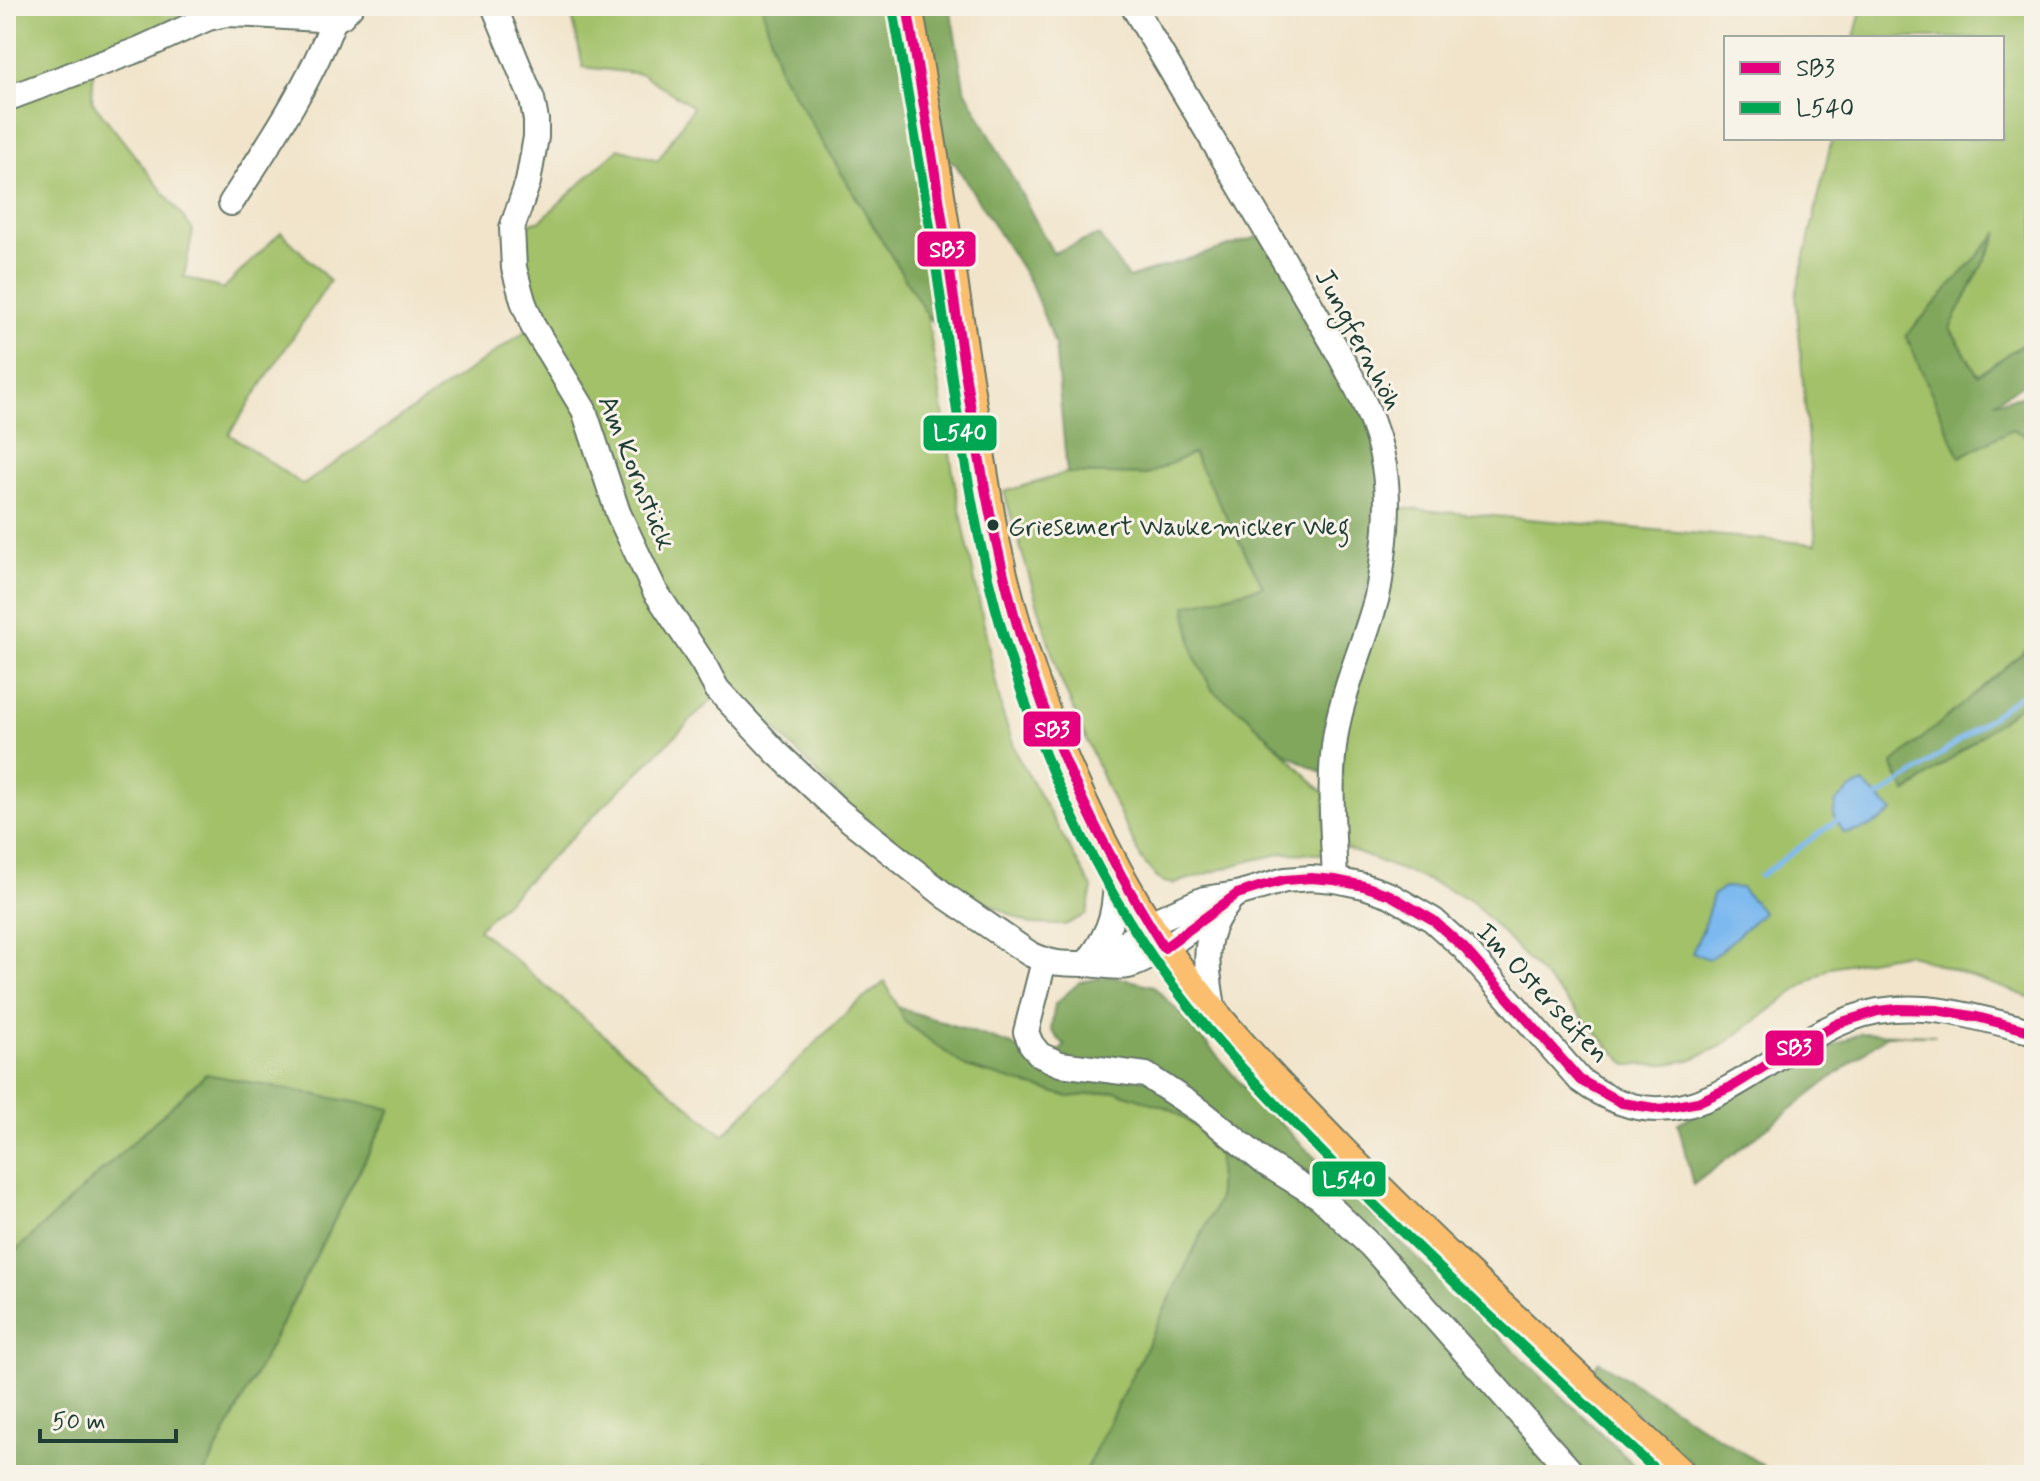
<svg xmlns="http://www.w3.org/2000/svg" width="2040" height="1481" font-family="Mynerve,sans-serif">
<rect width="100%" height="100%" fill="#f7f3e8"/>
<filter id="ink" filterUnits="userSpaceOnUse"><feTurbulence type="fractalNoise" baseFrequency=".0125" numOctaves="2"/><feDisplacementMap in="SourceGraphic" scale="16" xChannelSelector="R" yChannelSelector="G"/><feConvolveMatrix kernelMatrix="1 2 1 2 8 2 1 2 1" color-interpolation-filters="sRGB"/></filter>
<filter id="wash" filterUnits="userSpaceOnUse"><feTurbulence type="fractalNoise" baseFrequency=".006" numOctaves="4" result="noise"/><feDisplacementMap in="SourceGraphic" scale="32" xChannelSelector="R" yChannelSelector="G"/><feGaussianBlur stdDeviation="1.8" result="paint"/><feColorMatrix in="noise" values="0 0 0 0 0 0 0 0 0 0 0 0 0 0 0 0 0 1.4 0 .05"/><feComposite in="paint" operator="in"/></filter>
<g filter="url(#wash)">
<rect width="100%" height="100%" fill="#f1e4ca"/>
<!-- green -->
<g fill="#a2c169" stroke="#607f4e" stroke-width="2">
<polygon points="6,6 245,6 188,10 94,66 92,101 193,230 184,277 223,289 281,232 330,281 229,434 303,485 533,326 512,228 541,220 619,148 658,160 693,107 642,74 583,67 570,6 762,6 780,71 927,315 955,484 1002,712 1018,757 1092,888 1087,914 1065,925 1030,924 965,892 848,805 730,682 478,929 723,1135 850,1009 885,982 905,1022 1069,1097 1116,1091 1172,1109 1196,1127 1219,1155 1218,1201 1083,1475 715,1475 705,1466 691,1475 204,1475 391,1110 206,1074 6,1260"/>
<polygon points="1858,6 2034,6 2034,336 1978,375 1950,328 1997,236 1907,336 2012,429 2034,440 2034,643 1892,765 1906,793 2034,695 2034,999 1906,953 1831,967 1798,989 1722,1046 1690,1060 1667,1064 1627,1065 1472,901 1427,880 1345,848 1341,782 1343,736 1393,564 1400,508 1816,544 1796,295 1832,138 2002,138 2002,38 1854,38 1860,14"/>
<polygon points="1193,453 1263,586 1213,691 1245,714 1325,794 1324,854 1284,853 1245,862 1173,884 1164,882 1157,878 1142,860 1108,790 1059,676 1004,492 1067,473 1146,475"/>
</g>
<!-- forest -->
<g fill="#81a75d" stroke="#507248" stroke-width="2">
<polygon points="762,6 950,6 964,87 1053,253 1099,235 1128,278 1277,231 1397,479 1400,508 1380,507 1375,556 1322,773 1285,753 1245,714 1213,691 1194,656 1186,606 1263,586 1193,453 1146,475 1067,473 1055,345 1032,286 956,165 933,150 961,348 927,315 780,71"/>
<polygon points="1999,232 1950,328 1978,375 2034,336 2034,377 1994,402 2034,393 2034,440 2012,429 1960,457 1906,336"/>
<polygon points="2034,643 2034,695 1906,793 1892,764"/>
<polygon points="1112,976 1153,986 1183,1016 1240,1083 1380,1223 1645,1475 1083,1475 1218,1201 1219,1155 1196,1127 1171,1109 1116,1091 1069,1097 966,1067 905,1022 897,1007 1012,1045 1042,1065 1065,1046 1051,1030 1055,1004 1080,982"/>
<polygon points="1860,1033 1936,1035 1887,1035 1693,1185 1678,1123"/>
<polygon points="206,1074 391,1109 204,1475 6,1475 6,1260"/>
<polygon points="1599,1361 1762,1465 1771,1475 1704,1475 1591,1372"/>
</g>
<!-- water -->
<g fill="#7db9ef" stroke="#4e7b92" stroke-width="2">
<path d="M1863 783 1893 811C1878 824 1864 831 1844 833L1833 815 1836 802 1850 790Z"/>
<polygon points="1724,887 1741,888 1763,912 1722,950 1709,959 1692,953 1703,929 1713,895"/>
</g>
<g fill="none" stroke-linecap="round" stroke-linejoin="round">
<!-- stream -->
<g stroke="#7db9ef" stroke-width="5">
<polyline points="1873,800 1910,777 2034,685"/>
<polyline points="1760,876 1840,818"/>
</g>
</g>
</g>
<g filter="url(#ink)">
<g fill="none" stroke-linecap="round" stroke-linejoin="round">
<!-- minor casing -->
<g stroke="#687768" stroke-width="28">
<g id="minor">
<path d="M494 6 532 99 536 120V137L528 182 512 228 514 268 523 301 533 326 584 410 618 513 655 591 703 663 717 689 776 752 840 812 947 897 1030 954C1051 964 1062 964 1084 964 1098 964 1114 969 1128 966 1158 959 1210 913 1237 894"/>
<path d="M1133 6 1333 343C1354 381 1377 422 1384 466 1389 496 1387 528 1383 557 1381 571 1380 586 1376 600 1365 641 1347 680 1338 722 1327 773 1333 827 1335 880"/>
<polyline points="6,99 140,49 208,18 226,14 254,15 334,20 342,16 351,6"/>
<path d="M231 203C269 144 309 85 334 20"/>
<path d="M1090 959C1113 928 1116 907 1116 870"/>
<polyline points="1044,961 1026,1032 1031,1044 1040,1055 1060,1064 1146,1075 1202,1112 1265,1163 1320,1197 1371,1246 1574,1475"/>
<path d="M1087 964 1136 936 1161 918 1204 899 1237 894 1285 880 1311 878 1335 880 1364 886 1390 895 1433 920 1464 948 1580 1080C1698 1168 1770 1031 1878 1011 1931 1002 1984 1019 2034 1032"/>
<path d="M1214 1013C1208 975 1198 937 1227 905"/>
</g>
</g>
<!-- major casing -->
<g stroke="#687768" stroke-width="34">
<path id="major" d="M907 6C915 54 925 103 932 151 948 248 961 345 977 442 983 474 987 505 993 536 1021 665 1070 794 1137 907 1190 996 1264 1072 1336 1146 1447 1260 1565 1366 1681 1475"/>
</g>
<!-- minor -->
<use href="#minor" stroke="#fff" stroke-width="24"/>
<!-- major -->
<use href="#major" stroke="#fbbe6e" stroke-width="30"/>
<!-- bus-1 casing -->
<g stroke="#f7f3e8" stroke-width="16">
<g id="bus-1">
<path d="M907 6C921 87 935 169 947 251 966 382 984 514 1022 642 1054 751 1104 852 1164 948"/>
<polyline points="1164,948 1237,894 1262,886 1285,880 1311,878 1335,880 1364,886 1390,895 1433,920 1464,948 1580,1080 1622,1103 1661,1109 1698,1102 1733,1086 1802,1043 1839,1023 1878,1011 1898,1009 1937,1010 1977,1017 2034,1032"/>
</g>
</g>
<!-- bus-2 casing -->
<g stroke="#f7f3e8" stroke-width="16">
<path id="bus-2" d="M893 8C908 96 924 184 937 273 950 361 961 450 979 537 1008 679 1064 821 1143 943 1192 1018 1255 1083 1317 1147 1427 1260 1545 1367 1661 1475"/>
</g>
<!-- bus-1 -->
<use href="#bus-1" stroke="#e5007d" stroke-width="10"/>
<!-- bus-2 -->
<use href="#bus-2" stroke="#00a651" stroke-width="10"/>
</g>
</g>
<!-- markers -->
<circle fill="#1f3d34" stroke="#f7f3e8" stroke-width="3" cx="993" cy="525" r="7"/>
<g text-anchor="middle" stroke-width="6" stroke-linejoin="round" paint-order="stroke">
<!-- bus labels -->
<g font-size="26" fill="#1f3d34" stroke="#f7f3e8" text-anchor="start">
<text x="1008" y="535">Griesemert Waukemicker Weg</text>
</g>
<!-- street labels -->
<g font-size="28" fill="#1f3d34" stroke="#f7f3e8">
<text transform="translate(1360 339) rotate(62)" y="10">Jungfernhöh</text>
<text transform="translate(638 472) rotate(68)" y="10">Am Kornstück</text>
<text transform="translate(1544 992) rotate(47)" y="10">Im Osterseifen</text>
</g>
</g>
<g stroke="#f7f3e8" stroke-width="3">
<rect x="916" y="230" width="61" height="38" rx="8" fill="#e5007d"/>
<rect x="922" y="414" width="76" height="38" rx="8" fill="#00a651"/>
<rect x="1022" y="710" width="60" height="38" rx="8" fill="#e5007d"/>
<rect x="1764" y="1029" width="61" height="38" rx="8" fill="#e5007d"/>
<rect x="1311" y="1160" width="76" height="38" rx="8" fill="#00a651"/>
</g>
<g font-size="22" text-anchor="middle" font-weight="bold" fill="#fff">
<text x="947" y="257">SB3</text>
<text x="960" y="440">L540</text>
<text x="1052" y="737">SB3</text>
<text x="1794" y="1055">SB3</text>
<text x="1349" y="1187">L540</text>
</g>
<!-- margin -->
<rect width="2040" height="1481" fill="none" stroke="#f7f3e8" stroke-width="32"/>
<!-- legend -->
<rect x="1724" y="36" width="280" height="104" fill="#f7f3e8" stroke="#a1aaa0" stroke-width="2"/>
<rect x="1740" y="62" width="40" height="12" fill="#e5007d" stroke="#a1aaa0" stroke-width="2"/>
<text x="1796" y="76" font-size="24" fill="#1f3d34">SB3</text>
<rect x="1740" y="102" width="40" height="12" fill="#00a651" stroke="#a1aaa0" stroke-width="2"/>
<text x="1796" y="116" font-size="24" fill="#1f3d34">L540</text>
<!-- scale -->
<path d="M40 1429v12h136v-12" fill="none" stroke="#1f3d34" stroke-width="4"/>
<text x="52" y="1429" font-size="24" fill="#1f3d34" stroke="#f7f3e8" stroke-width="6" paint-order="stroke">50 m</text>
</svg>
